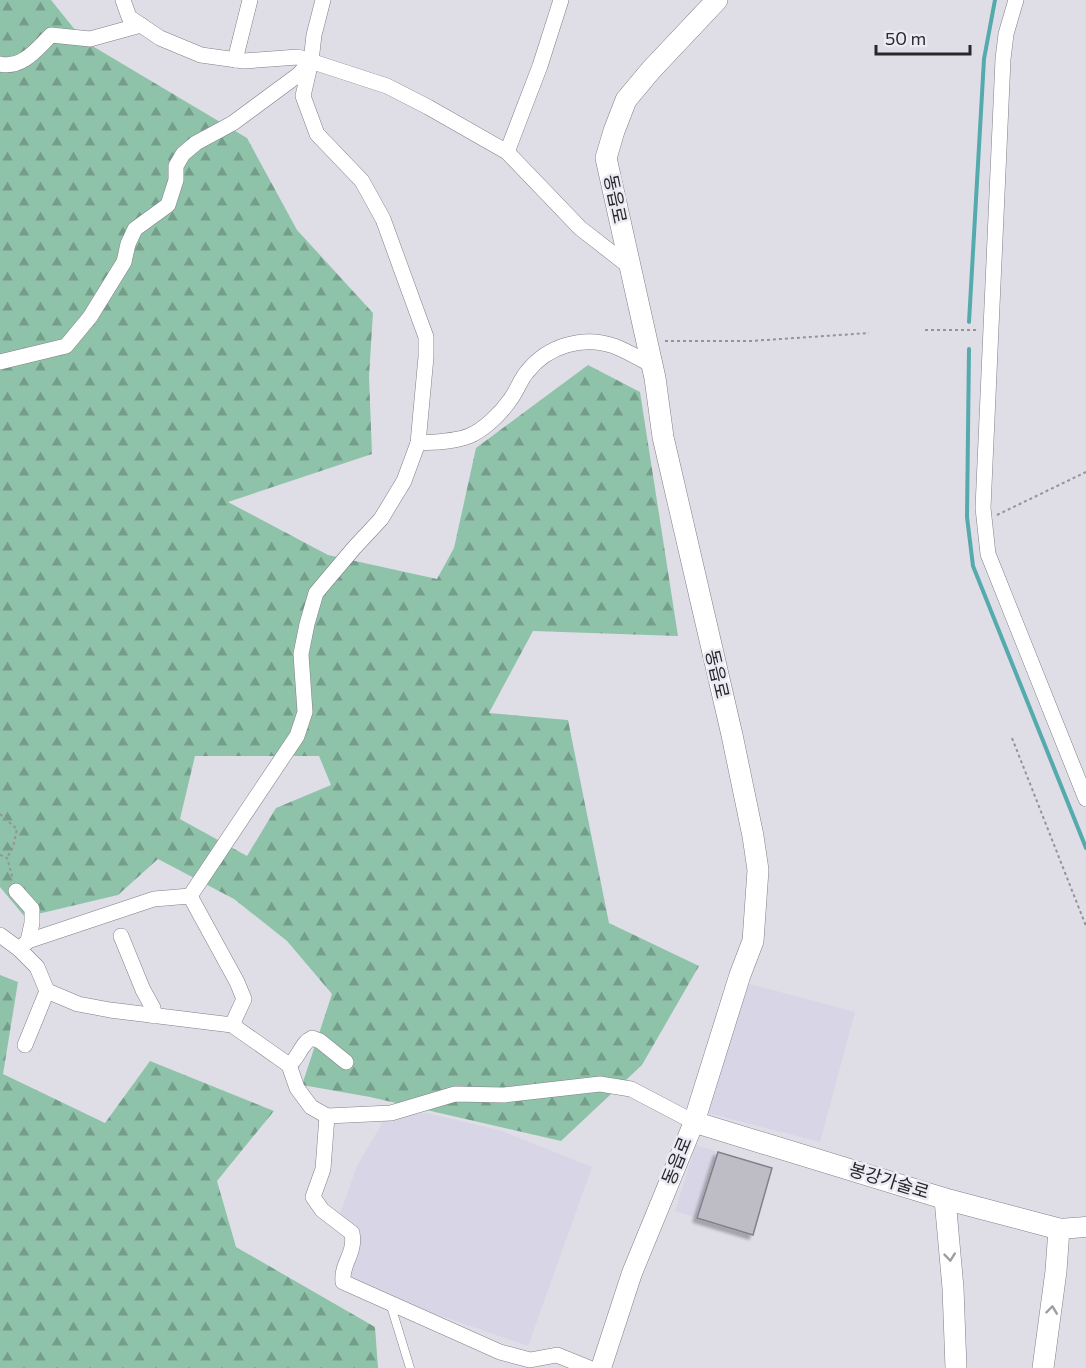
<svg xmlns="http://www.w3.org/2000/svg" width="1086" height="1368" font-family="Commissioner,'Noto Sans KR',sans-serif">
<defs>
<pattern id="forest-firs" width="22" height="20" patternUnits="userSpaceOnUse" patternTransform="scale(1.5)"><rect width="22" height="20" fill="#8fc3a9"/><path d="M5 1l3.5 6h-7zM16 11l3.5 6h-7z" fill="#759e8a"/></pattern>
<filter id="shadow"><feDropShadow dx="-4" dy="4" stdDeviation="1.5" flood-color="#0004"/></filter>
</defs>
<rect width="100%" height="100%" fill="#dfdee7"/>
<!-- built -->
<g fill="#d7d5e6">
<polygon points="742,982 855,1012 820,1142 704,1112"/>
<polygon points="427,1113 502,1131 592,1167 528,1346 389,1298 347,1276 361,1235 338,1219 357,1166 384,1120 389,1116"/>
<polygon points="696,1145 718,1152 697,1218 675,1211"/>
</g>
<!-- forest -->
<g fill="url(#forest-firs)" fill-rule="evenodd">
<path d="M0 0H51L84 41 247 138 297 230 373 313 369 376 372 454 228 502 328 555 437 579 454 548 476 448 588 365 640 392 678 636 533 631 489 713 568 720 609 923 699 966 642 1065 561 1141 370 1097 302 1085 332 994 287 941 234 899 158 859 118 895 25 917 0 887ZM195 756H319L331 785 276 808 247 856 180 819Z"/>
<polygon points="0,975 18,982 3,1074 105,1123 150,1061 274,1111 217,1181 236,1247 375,1327 378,1368 0,1368"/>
</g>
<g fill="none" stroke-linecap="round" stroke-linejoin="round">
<!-- stream -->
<g stroke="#54aaad" stroke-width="4">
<polyline points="969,322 984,59 995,0"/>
<polyline points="969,349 967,517 973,566 1086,848"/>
</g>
</g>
<!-- building -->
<polygon fill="#bebdc6" stroke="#828189" stroke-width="1.5" filter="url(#shadow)" points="718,1152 772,1168 753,1235 697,1218"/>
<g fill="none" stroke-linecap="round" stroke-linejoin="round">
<!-- service casing -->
<g stroke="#807f88" stroke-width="9">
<polyline id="service" points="391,1306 410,1368"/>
</g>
<!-- minor casing -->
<g stroke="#807f88" stroke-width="16">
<g id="minor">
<polyline points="123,0 129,17 160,38 201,55 244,61 298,57 387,86 428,107 507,152 580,228 630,267"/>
<polyline points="1016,0 1006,34 1003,59 983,508 988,554 1086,799"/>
<polyline points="235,60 250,0"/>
<path d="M0 64C22 69 37 49 51 35L90 39 141 25"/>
<polyline points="507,152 540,66 561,0"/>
<polyline points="0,362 66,346 90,317 124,262 128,244 135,229 168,205 176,180 176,166 183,154 196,143 233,123 298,75 311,61"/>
<path d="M418 443C435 442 453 442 469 436 484 430 501 413 510 400 517 391 520 380 527 372 547 346 583 335 614 346 627 351 640 359 652 365"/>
<polyline points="16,891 32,909 32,923 28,941"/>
<polyline points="190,896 297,736 305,712 301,654 307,624 316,593 354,548 381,519 404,481 418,443 426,357 426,337 383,219 362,181 317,134 303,96 311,61 314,35 323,0"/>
<polyline points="190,896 237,982 244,999 232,1025"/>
<polyline points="0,935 19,949 37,967 47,991 25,1045"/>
<polyline points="121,936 143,990 153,1008 154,1016"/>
<polyline points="19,949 28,941 154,899 190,896"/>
<polyline points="47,991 78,1004 110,1010 232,1025 289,1065 297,1088 311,1107 327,1116 391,1113 455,1094 504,1095 600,1084 631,1089 694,1122"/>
<path d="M289 1065C299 1058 301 1043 312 1038L320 1041 346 1062"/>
<path d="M327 1116 323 1169 313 1197 322 1210 352 1233C356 1254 341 1263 343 1282L500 1352 530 1360 557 1355 589 1368"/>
</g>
</g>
<!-- tertiary casing -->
<g stroke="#807f88" stroke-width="21">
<g id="tertiary">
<polyline points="1059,1229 1086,1227"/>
<polyline points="601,1368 632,1273 694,1122"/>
</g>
</g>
<!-- secondary casing -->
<g stroke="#807f88" stroke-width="22">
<g id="secondary">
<polyline points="717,0 651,70 626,100 614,131 606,158 655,378 663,437 732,735 753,836 758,870 753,941 740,975 694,1122 949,1200 1059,1229 1056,1271 1043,1368"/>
<polyline points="945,1199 953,1288 956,1368"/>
</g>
</g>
<!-- path -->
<g stroke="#94939a" stroke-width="2" stroke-dasharray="3 3" stroke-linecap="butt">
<polyline points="925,330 979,330"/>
<polyline points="665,341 751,341 869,333"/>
<polyline points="997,515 1086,472"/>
<polyline points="1012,738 1086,926"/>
<polyline points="0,814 17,829 13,847 7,858"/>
<polyline points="0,855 7,858 13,879"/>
</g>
<!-- service -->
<use href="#service" stroke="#fff" stroke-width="8"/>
<!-- minor -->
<use href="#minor" stroke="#fff" stroke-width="15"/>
<!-- tertiary -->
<use href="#tertiary" stroke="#fff" stroke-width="20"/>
<!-- secondary -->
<use href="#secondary" stroke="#fff" stroke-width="21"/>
</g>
<!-- one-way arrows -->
<defs><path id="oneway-chevron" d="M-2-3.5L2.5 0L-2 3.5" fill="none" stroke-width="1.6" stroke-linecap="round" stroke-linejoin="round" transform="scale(1.5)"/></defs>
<g stroke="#9e9ea0">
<use href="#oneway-chevron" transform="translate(950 1257) rotate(84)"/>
<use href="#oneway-chevron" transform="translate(1052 1310) rotate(-83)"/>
</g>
<g text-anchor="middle" stroke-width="5" stroke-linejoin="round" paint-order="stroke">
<!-- street labels -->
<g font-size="18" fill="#28282b" stroke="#ecebf4">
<text transform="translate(615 199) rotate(78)" y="6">동읍로</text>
<text transform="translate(717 674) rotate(77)" y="6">동읍로</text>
<text transform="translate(677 1161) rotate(-68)" y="6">동읍로</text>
<text transform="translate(889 1181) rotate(17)" y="6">봉강가술로</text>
</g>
</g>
<!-- scale -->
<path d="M876 45v9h94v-9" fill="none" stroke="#28282b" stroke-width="3"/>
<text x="885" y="45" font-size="18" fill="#28282b" stroke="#ecebf4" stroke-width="4.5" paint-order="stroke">50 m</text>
</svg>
